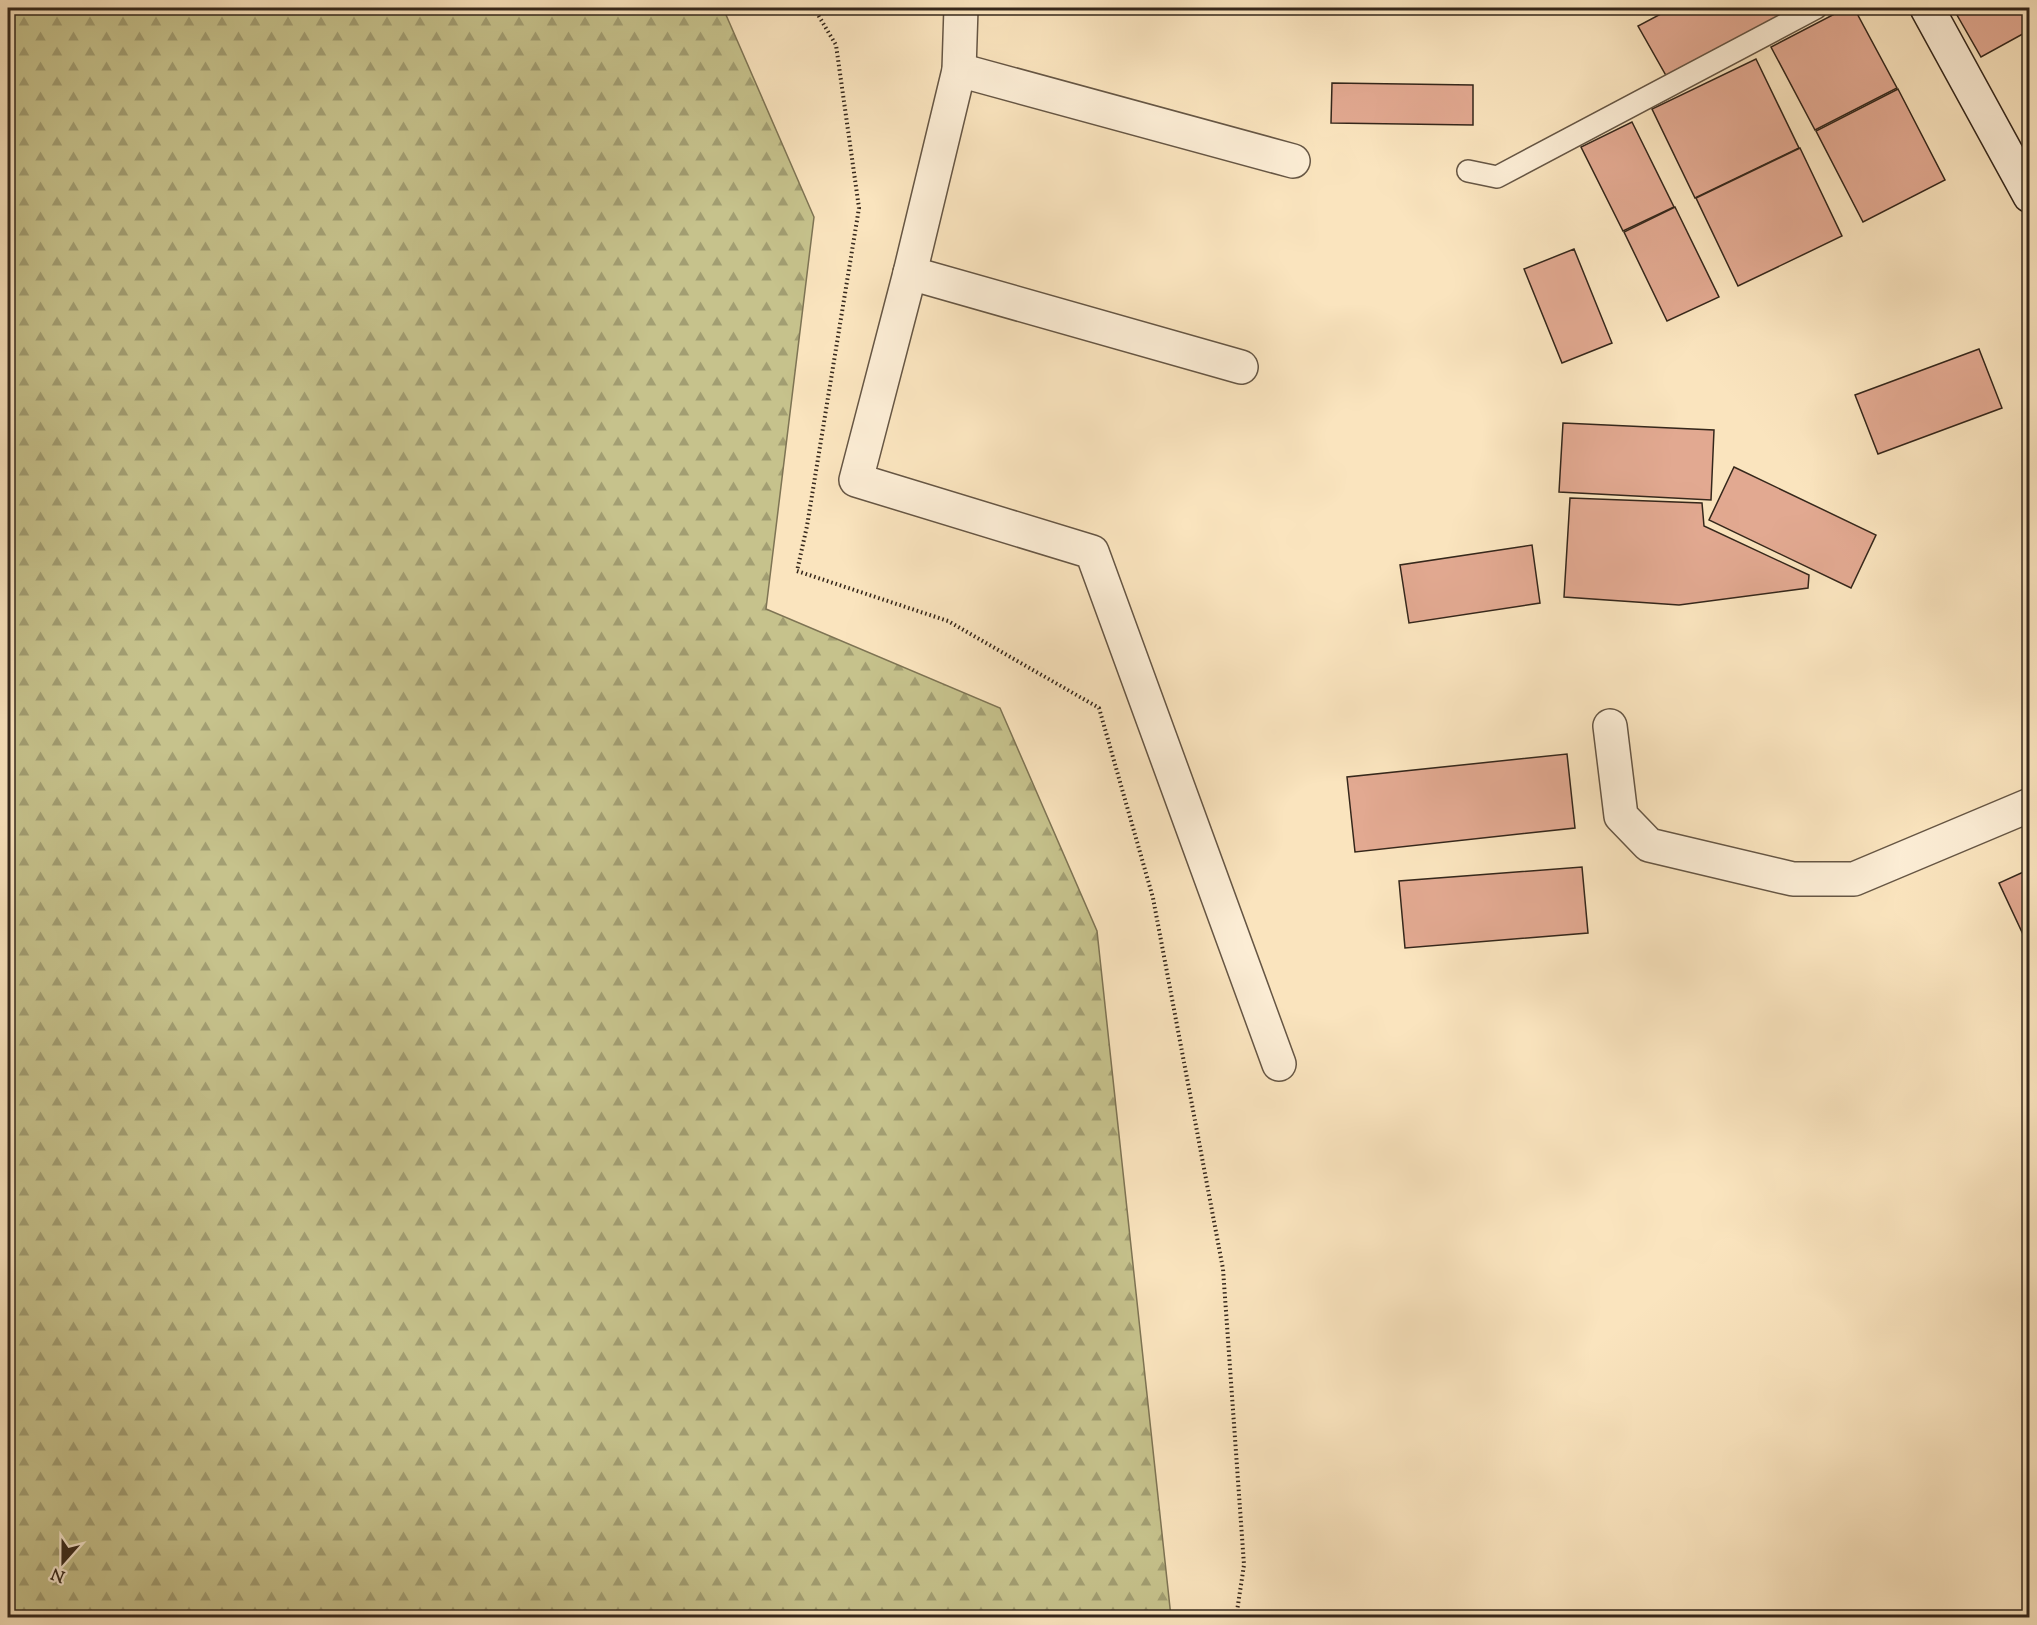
<svg xmlns="http://www.w3.org/2000/svg" width="2037" height="1625" font-family="'Sorts Mill Goudy',serif">
<defs>
<pattern id="forest-firs" width="22" height="20" patternUnits="userSpaceOnUse" patternTransform="scale(1.5)"><rect width="22" height="20" fill="#c6c28c"/><path d="M5 1l3.5 6h-7zM16 11l3.5 6h-7z" fill="#a29e72"/></pattern>
</defs>
<rect width="100%" height="100%" fill="#fae4be"/>
<filter id="stains"><feTurbulence type="fractalNoise" baseFrequency=".00333" numOctaves="4"/><feColorMatrix values="0 0 0 0 .2 0 0 0 0 .09 0 0 0 0 .02 0 0 0 .5 -.17"/></filter>
<radialGradient id="worn" r=".72"><stop offset=".6" stop-color="#630" stop-opacity="0"/><stop offset="1" stop-color="#630" stop-opacity=".3"/></radialGradient>
<!-- forest -->
<polygon fill="url(#forest-firs)" stroke="#7e7454" stroke-width="1.5" points="8,8 723,8 814,217 766,609 1000,708 1097,931 1171,1617 8,1617"/>
<!-- building -->
<g fill="#e2a991" stroke="#35271b" stroke-width="1.5">
<polygon points="1672,8 1798,8 1668,79 1638,26"/>
<polygon points="1846,8 1854,8 1897,88 1815,130 1771,47"/>
<polygon points="1953,8 2030,8 2030,30 1981,57"/>
<polygon points="1756,59 1799,148 1695,198 1652,109"/>
<polygon points="1332,83 1473,85 1473,125 1331,123"/>
<polygon points="1898,89 1945,180 1863,222 1816,131"/>
<polygon points="1632,122 1674,207 1623,231 1581,147"/>
<polygon points="1800,148 1842,236 1738,286 1696,198"/>
<polygon points="1675,207 1719,297 1667,321 1624,232"/>
<polygon points="1574,249 1612,343 1562,363 1524,269"/>
<polygon points="1979,349 2002,408 1878,454 1855,395"/>
<polygon points="1563,423 1714,430 1711,500 1559,492"/>
<polygon points="1734,467 1876,535 1851,588 1709,520"/>
<polygon points="1570,498 1702,503 1704,526 1809,575 1808,588 1679,605 1564,597"/>
<polygon points="1532,545 1540,603 1409,623 1400,565"/>
<polygon points="1567,754 1575,828 1355,852 1347,777"/>
<polygon points="1582,867 1588,933 1405,948 1399,881"/>
<polygon points="2030,869 2030,944 2028,945 1999,883"/>
</g>
<g fill="none" stroke-linecap="round" stroke-linejoin="round">
<!-- lane casing -->
<g stroke="#665644" stroke-width="24">
<polyline id="lane" points="1468,171 1497,177 1816,8"/>
</g>
<!-- street casing -->
<g stroke="#665644" stroke-width="36">
<g id="street">
<polyline points="961,8 959,70 910,273 856,480 1092,552 1279,1064"/>
<polyline points="959,70 1293,161"/>
<polyline points="910,273 1241,367"/>
<polyline points="1610,726 1621,816 1649,845 1793,879 1854,879 2030,805"/>
</g>
</g>
<!-- secondary casing -->
<g stroke="#35271b" stroke-width="36">
<polyline id="secondary" points="1927,8 2030,196"/>
</g>
<!-- path -->
<polyline stroke="#35271b" stroke-width="4" stroke-dasharray="1.5 3" stroke-linecap="butt" points="814,8 836,45 859,208 807,526 797,571 948,621 1099,708 1153,898 1223,1269 1244,1565 1236,1618"/>
<!-- lane -->
<use href="#lane" stroke="#fcedd5" stroke-width="21"/>
<!-- street -->
<use href="#street" stroke="#fcedd5" stroke-width="33"/>
<!-- secondary -->
<use href="#secondary" stroke="#fcedd5" stroke-width="33"/>
</g>
<!-- margin -->
<rect width="2037" height="1625" fill="none" stroke="#fae4be" stroke-width="30"/>
<rect x="9" y="9" width="2019" height="1607" fill="none" stroke="#35271b" stroke-width="3"/>
<rect x="15" y="15" width="2007" height="1595" fill="none" stroke="#35271b" stroke-width="1.5"/>
<!-- north arrow -->
<g transform="translate(63 1562) rotate(201)" stroke="#fcedd5" stroke-width="4.5" paint-order="stroke">
<path d="M0-4.5L10 22L0 15L-10 22Z" fill="#35271b"/>
<text y="-9" font-size="16" font-weight="bold" text-anchor="middle" fill="#35271b">N</text>
</g>
<rect width="100%" height="100%" filter="url(#stains)"/>
<rect width="100%" height="100%" fill="url(#worn)"/>
</svg>
